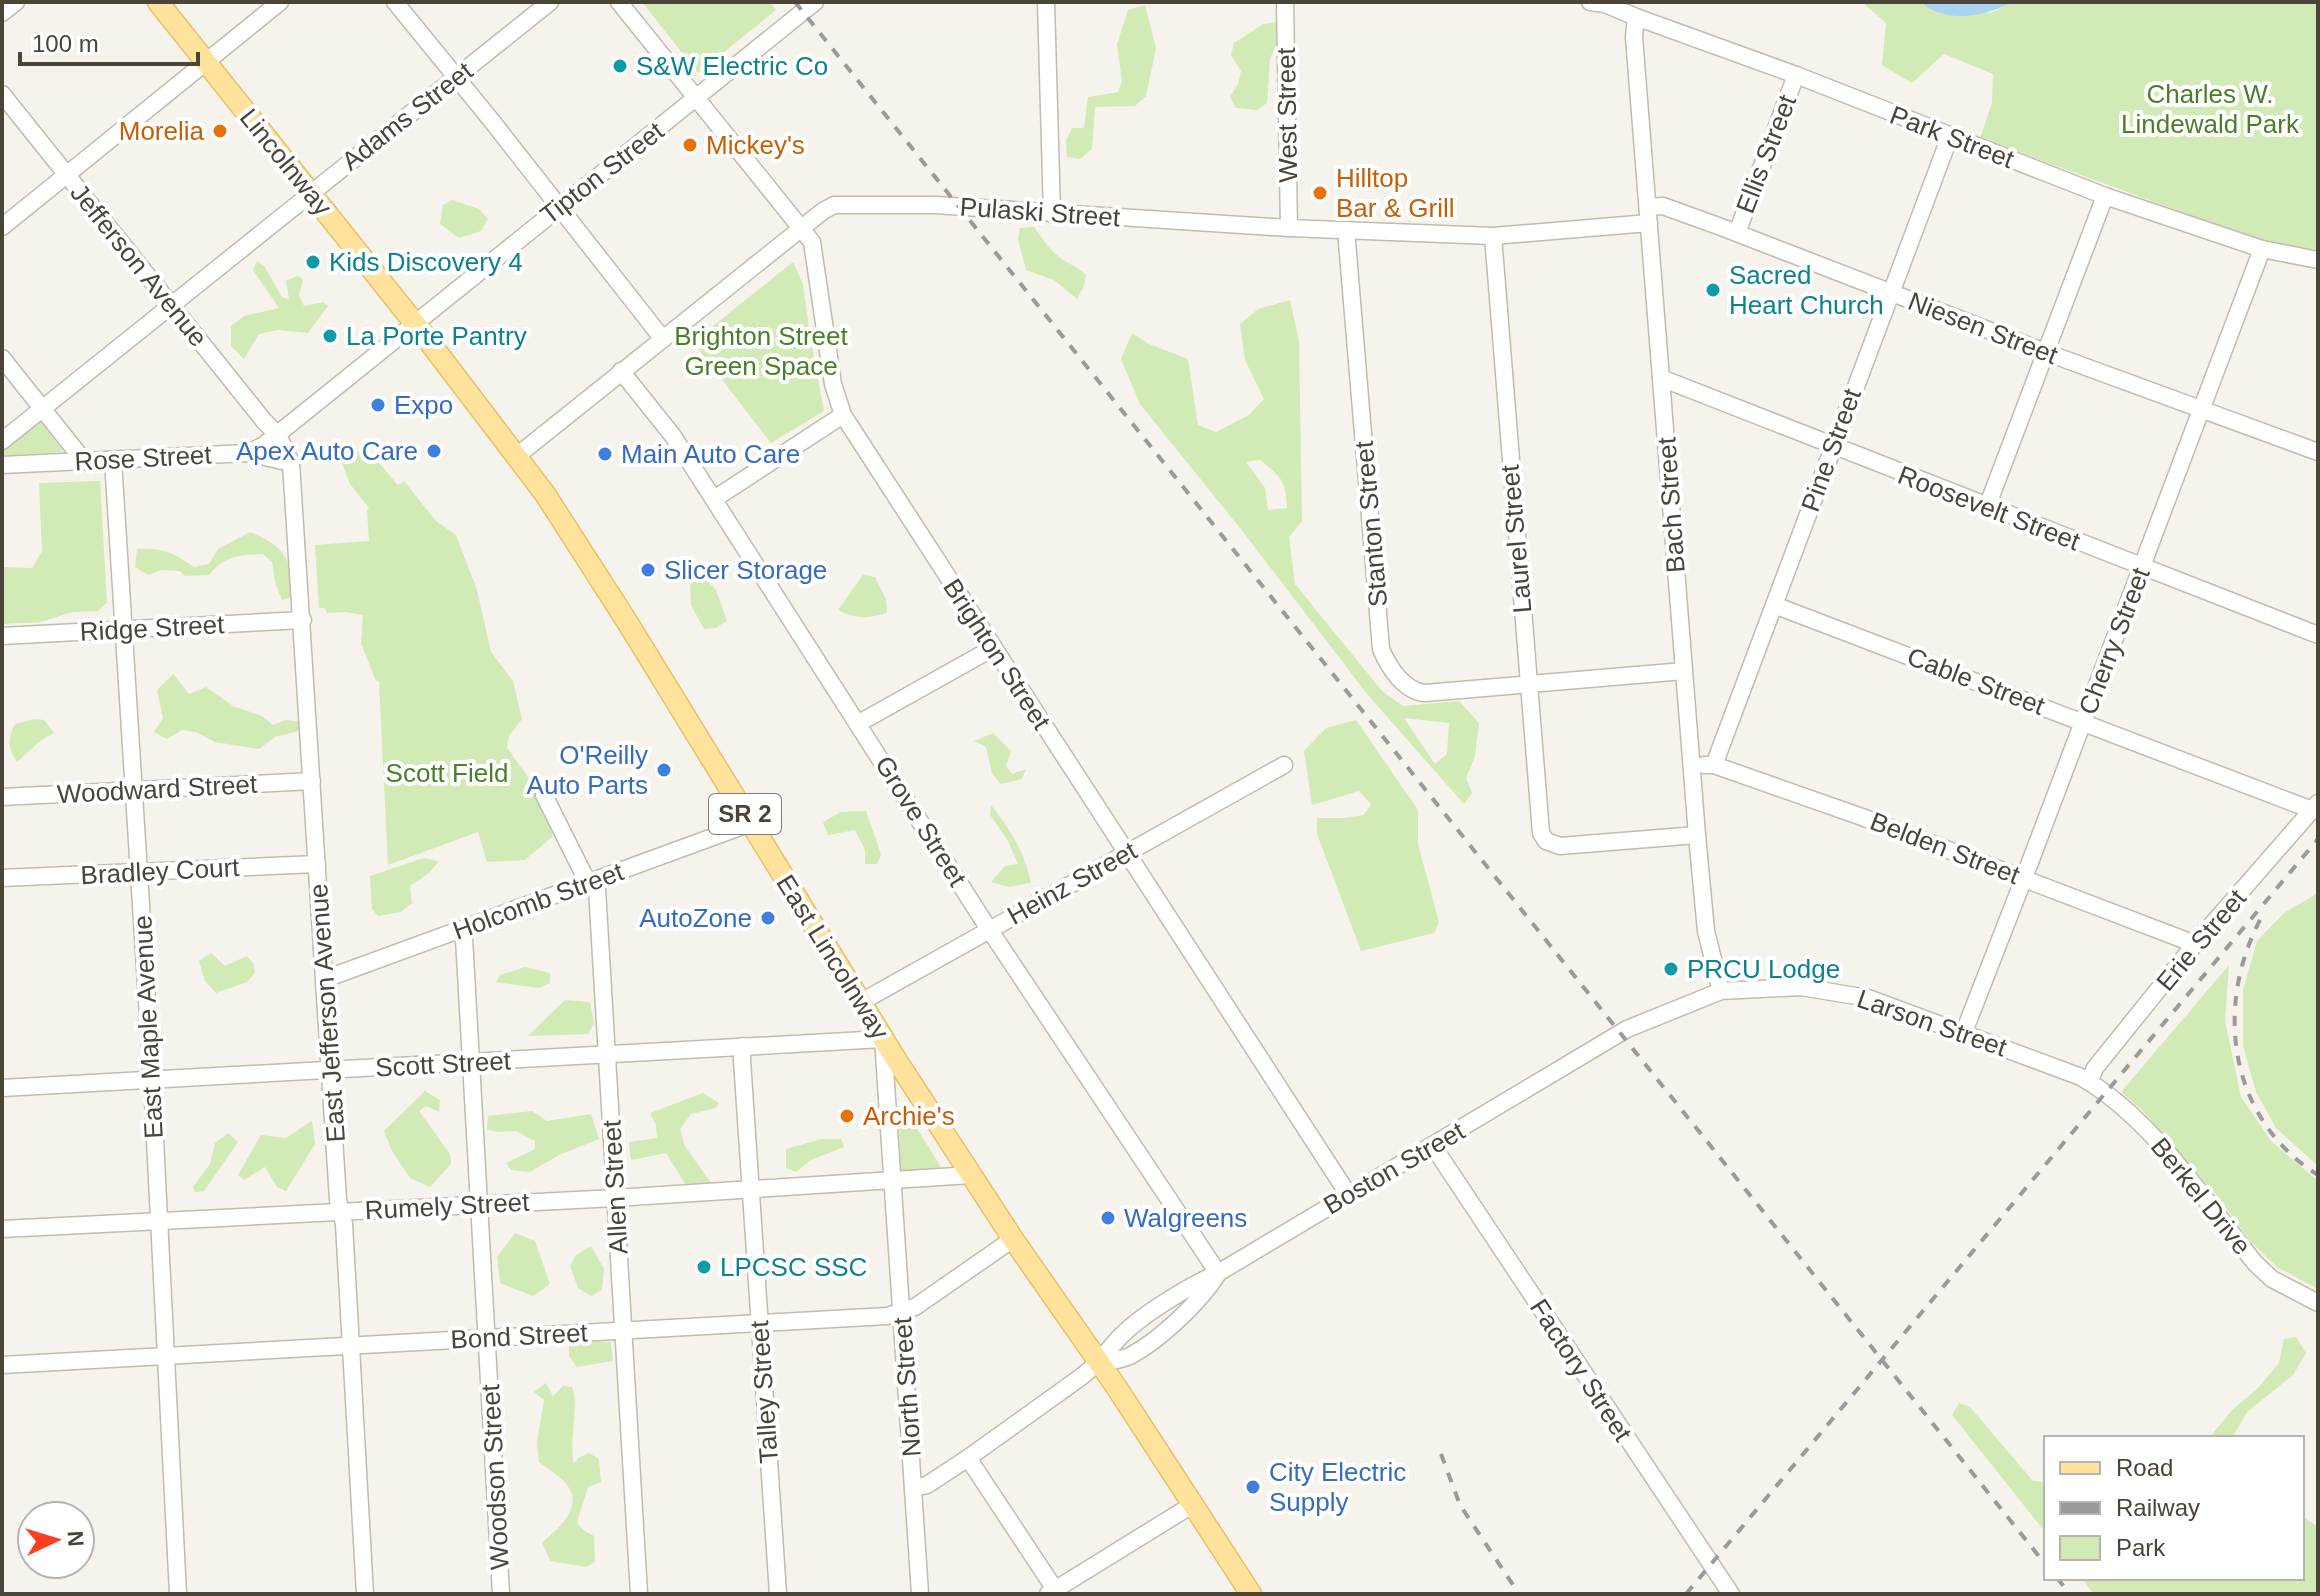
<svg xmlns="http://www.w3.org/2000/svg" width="2320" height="1596" font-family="Helvetica,sans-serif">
<rect width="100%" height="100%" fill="#f6f3ec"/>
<!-- green -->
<g fill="#d2eab5" fill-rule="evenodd">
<polygon points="642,2 769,2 776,10 698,73"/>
<polygon points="1862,2 1920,2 1923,5 1991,13 2012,2 2318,2 2318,250 2266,243 1980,138 1992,103 1993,74 1944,54 1912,83 1882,65 1886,23"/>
<polygon points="1145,5 1156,48 1146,96 1135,106 1095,107 1092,149 1080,159 1067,157 1066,141 1072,128 1084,128 1088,97 1118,92 1122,82 1117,44 1128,10"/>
<polygon points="1277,22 1279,37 1270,59 1267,103 1257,110 1236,108 1230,97 1238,84 1241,71 1231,55 1234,43 1263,24"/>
<polygon points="452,200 479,209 488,219 481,231 459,238 440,224 443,205"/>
<path d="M1034 227C1042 238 1049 249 1059 257 1069 265 1076 265 1086 275L1084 286 1077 299 1054 280 1026 270 1018 239 1020 228Z"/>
<polygon points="257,261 264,266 282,297 289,299 286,281 297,276 303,279 299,295 304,306 323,302 328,306 308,333 278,330 259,334 244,359 231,346 231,326 244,316 279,308 253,270"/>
<polygon points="793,262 803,284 811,343 824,411 771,443 689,337 695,332 709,329"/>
<path d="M1290 300 1299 341 1302 521 1289 537 1295 584 1382 691 1403 706 1459 701 1479 723 1475 756 1466 778 1472 793 1464 804 1367 694 1244 533 1140 404 1121 359 1132 333 1149 344 1188 359 1198 425 1216 432 1249 415 1264 399 1245 360 1240 324 1258 309ZM1260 460C1281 476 1286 481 1287 508L1268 510 1265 488 1246 462ZM1404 718 1449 723 1447 754 1435 764Z"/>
<polygon points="35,421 40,421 64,452 2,456 2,448"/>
<path d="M367 449 398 485 404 481 436 521 456 535 477 590 491 652 513 681 522 719 509 736 507 747C523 774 556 804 552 837L525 860 487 862 478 832 388 865 379 682 375 679 361 643 363 615 346 612 327 613 325 608H319L315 545 369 541 367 510 369 508 350 484 339 456Z"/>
<polygon points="100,481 107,602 98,611 72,612 41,622 2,624 2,567 32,568 42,551 39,483"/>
<path d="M250 532C287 547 289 558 295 596L282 600 275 582 272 562 263 554C240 555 224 556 209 575L185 576 180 571 162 570 148 575 135 567 137 549C164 548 172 552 194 567L209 564 218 549Z"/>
<polygon points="698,571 716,590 727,621 715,628 704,629 691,605 690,580"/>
<path d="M863 575 875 577 886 599 887 613C867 619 856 619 838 610Z"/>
<polygon points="173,674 189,694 206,687 233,706 262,716 273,725 286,720 302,722 302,730 275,737 259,749 215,742 196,732 182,730 167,739 154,732 163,718 157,690"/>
<path d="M34 719 44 720 54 733 40 741 17 762C8 748 7 739 15 724Z"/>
<polygon points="1356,720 1418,810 1418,844 1439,922 1434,933 1361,951 1317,834 1317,818 1344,818 1364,815 1371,804 1359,791 1312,805 1304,751 1326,728"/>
<polygon points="993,733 1011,751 1006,766 1012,774 1026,769 1022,779 1001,784 992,773 986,747 974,741"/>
<path d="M991 805C1010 829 1025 853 1031 883L1009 887 991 882 1005 866 1018 864 1007 839 990 815Z"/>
<polygon points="866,811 881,854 877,864 865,864 865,850 855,830 828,835 823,822 841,812"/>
<polygon points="424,858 439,861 429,873 410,886 412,903 401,912 378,916 372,909 370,876"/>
<polygon points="2318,893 2318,1166 2276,1128 2256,1092 2243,1046 2243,990 2257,941 2284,913"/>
<polygon points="211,953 225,966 247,956 253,963 255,973 247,982 216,993 205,981 199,961"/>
<polygon points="2229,965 2225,1021 2241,1097 2271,1141 2318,1181 2318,1289 2277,1267 2252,1243 2215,1194 2143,1111 2121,1092"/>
<polygon points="525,967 550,973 550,983 539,988 496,982 500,975"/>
<polygon points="565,1000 590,1002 594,1023 588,1034 528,1036"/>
<polygon points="425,1091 440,1100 439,1112 426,1106 419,1111 450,1154 451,1164 430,1187 410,1178 392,1151 384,1131"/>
<polygon points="703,1093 719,1103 716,1108 691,1114 680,1129 685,1146 711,1183 686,1185 666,1153 631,1160 629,1142 657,1138 656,1125 650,1113"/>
<polygon points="898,1106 903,1106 941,1167 939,1169 903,1173 901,1170"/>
<polygon points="532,1111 547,1121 591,1114 599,1139 559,1155 530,1172 511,1170 506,1163 535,1149 535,1141 516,1131 496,1132 487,1129 488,1116"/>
<polygon points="312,1121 315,1144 286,1191 277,1187 265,1167 244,1180 238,1175 261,1135 286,1138"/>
<polygon points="228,1133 238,1142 204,1191 195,1192 193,1187 210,1164 215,1143"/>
<polygon points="822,1139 841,1139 844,1147 811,1160 796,1172 786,1168 786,1149"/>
<polygon points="515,1233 535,1241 550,1284 533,1296 500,1283 497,1257"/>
<polygon points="591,1246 604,1269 602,1290 591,1296 578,1288 570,1266 576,1255"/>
<polygon points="2296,1337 2306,1353 2293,1375 2247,1412 2232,1438 2209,1438 2233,1409 2258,1388 2279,1363 2284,1339"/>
<polygon points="584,1341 611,1342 613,1361 577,1367 569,1356 569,1345"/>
<path d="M546 1383 553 1396 563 1386 572 1387C580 1404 568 1440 574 1464L578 1458 589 1453 599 1459 601 1482 588 1487 577 1522 583 1530 594 1536 595 1562 586 1567 550 1561 542 1542C557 1530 582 1510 569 1488 564 1478 548 1469 539 1462L537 1443 544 1400 534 1392Z"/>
<polygon points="1959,1403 1970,1407 2033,1481 2046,1482 2046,1533 1952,1415"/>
<polygon points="2302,1516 2318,1527 2318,1594 2094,1594 2081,1578 2302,1578"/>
</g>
<!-- water -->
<path fill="#a9d4f2" d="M1920 2H2012C1984 17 1946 24 1920 2Z"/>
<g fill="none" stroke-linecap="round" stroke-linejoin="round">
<!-- minor casing -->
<g stroke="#c2bbae" stroke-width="19">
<g id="minor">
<polyline points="395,2 491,120 662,338"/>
<polyline points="619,2 812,242 833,384 843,415 1348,1194"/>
<polyline points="1046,2 1052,214"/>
<polyline points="1285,2 1289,228"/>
<polyline points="1590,2 1605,4 1636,17 1796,75 2105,196 2262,249 2318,260"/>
<polyline points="2,13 16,2"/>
<polyline points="1636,17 1634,37 1697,835 1706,931 1721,991"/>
<polyline points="2,94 264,421 278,435 291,463 338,1200 344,1224 365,1594"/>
<polyline points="1648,207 1663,206 1721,227 2045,352 2318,452"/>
<polyline points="2,227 280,2"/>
<path d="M1346 230 1381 649C1389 668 1404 691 1425 693L1684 671"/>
<polyline points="1737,233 1796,75"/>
<polyline points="1493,236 1541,833 1546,841 1560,846 1697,835"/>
<polyline points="2,358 84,461"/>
<polyline points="621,371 673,436 983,920 1218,1273"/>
<polyline points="1661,378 2318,635"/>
<polyline points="2,441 550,2"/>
<polyline points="248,453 291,463"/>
<polyline points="518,455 823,211 834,205 935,205 1289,228 1493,236 1649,223"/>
<polyline points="113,460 152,1080 178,1594"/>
<polyline points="2,465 248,453 264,445 815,2"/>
<polyline points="714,499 843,415"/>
<polyline points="1987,507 2105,196"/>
<polyline points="1774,605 2312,810"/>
<polyline points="2,636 303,620"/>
<polyline points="859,723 993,648"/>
<polyline points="1704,765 1714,765 1862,817 2195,944"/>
<polyline points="1714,765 1950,136"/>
<polyline points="544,795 584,875 597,889 639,1594"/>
<polyline points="2,797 312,781"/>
<polyline points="2,878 317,864"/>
<polyline points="461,930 464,938 501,1594"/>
<polyline points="325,979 751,823"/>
<polyline points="861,1002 1284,765"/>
<polyline points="1964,1032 2024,878 2262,249"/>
<polyline points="743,1046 742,1060 778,1594"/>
<polyline points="2089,1082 2095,1068 2195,944 2318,803"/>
<polyline points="2,1088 883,1039 920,1594"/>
<polyline points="1433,1146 1731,1594"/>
<polyline points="2,1229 615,1198 971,1175"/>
<path d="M1100 1364C1109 1361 1121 1360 1130 1356 1160 1340 1199 1303 1217 1275"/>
<polyline points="2,1365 887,1316 915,1307 1013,1239"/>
<polyline points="968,1458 1058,1594"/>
<path d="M913 1488 927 1485 968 1458 1081 1377C1096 1366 1105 1354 1117 1340 1139 1316 1187 1287 1218 1273L1627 1029 1721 991 1801 987 1868 998 2081 1077C2152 1118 2204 1200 2255 1263L2272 1279 2318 1303"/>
<polyline points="1048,1594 1192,1505"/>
</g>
</g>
<!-- major casing -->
<g stroke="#e6c16a" stroke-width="23">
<polyline id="major" points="158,2 424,335 545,494 626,620 897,1061 1013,1239 1117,1388 1251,1594"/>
</g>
<!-- minor -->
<use href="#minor" stroke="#fff" stroke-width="16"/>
<!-- major -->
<use href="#major" stroke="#ffe39c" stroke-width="20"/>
<!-- rail -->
<g stroke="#9a9a9a" stroke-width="4" stroke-dasharray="10 10" stroke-linecap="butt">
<polyline points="795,2 2046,1565"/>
<path d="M2260 920C2214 1008 2229 1119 2318 1175"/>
<polyline points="1441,1454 1460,1505 1519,1594"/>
<polyline points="2057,1578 2070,1594"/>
<polyline points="1686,1594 2318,839"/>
</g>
</g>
<!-- markers -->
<g fill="#0f9aa8" stroke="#fff" stroke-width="3">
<circle cx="620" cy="66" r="8"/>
<circle cx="313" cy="262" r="8"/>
<circle cx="1713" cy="290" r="8"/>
<circle cx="330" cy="336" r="8"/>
<circle cx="1671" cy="969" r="8"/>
<circle cx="704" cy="1267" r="8"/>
</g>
<g fill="#e8710a" stroke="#fff" stroke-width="3">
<circle cx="220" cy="131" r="8"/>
<circle cx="690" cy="145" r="8"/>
<circle cx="1320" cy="193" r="8"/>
<circle cx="847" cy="1116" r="8"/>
</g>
<g fill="#3f7fe0" stroke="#fff" stroke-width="3">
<circle cx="378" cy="405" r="8"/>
<circle cx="434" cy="451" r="8"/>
<circle cx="605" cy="454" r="8"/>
<circle cx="648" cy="570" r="8"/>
<circle cx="664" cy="770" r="8"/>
<circle cx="768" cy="918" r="8"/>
<circle cx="1108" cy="1218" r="8"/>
<circle cx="1253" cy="1487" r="8"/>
</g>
<g text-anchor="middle" stroke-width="8" stroke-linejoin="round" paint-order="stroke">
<!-- shield labels -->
<rect fill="#fff" stroke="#817c74" stroke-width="2" x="709" y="794" width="72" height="40" rx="6"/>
<g font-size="24" font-weight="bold" fill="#4b4439">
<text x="745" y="822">SR 2</text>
</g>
<!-- culture labels -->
<g font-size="26" fill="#0d838f" stroke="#fff" text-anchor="start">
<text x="636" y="75">S&amp;W Electric Co</text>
<text x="329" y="271">Kids Discovery 4</text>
<text x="1729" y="284">Sacred<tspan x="1729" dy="30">Heart Church</tspan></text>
<text x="346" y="345">La Porte Pantry</text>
<text x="1687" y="978">PRCU Lodge</text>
<text x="720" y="1276">LPCSC SSC</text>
</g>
<!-- park labels -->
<g font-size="26" fill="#4a7f2a" stroke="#fff">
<text x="2210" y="103">Charles W.<tspan x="2210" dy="30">Lindewald Park</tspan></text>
<text x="761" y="345">Brighton Street<tspan x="761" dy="30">Green Space</tspan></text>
<text x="447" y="782">Scott Field</text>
</g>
<!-- street labels -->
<g font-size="26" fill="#4b4439" stroke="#fff">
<text transform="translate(1287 115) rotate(-91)" y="9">West Street</text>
<text transform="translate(407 116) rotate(-38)" y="9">Adams Street</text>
<text transform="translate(1952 137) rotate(21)" y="9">Park Street</text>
<text transform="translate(1766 154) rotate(-69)" y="9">Ellis Street</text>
<text transform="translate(286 162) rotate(51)" y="9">Lincolnway</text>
<text transform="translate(602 173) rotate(-38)" y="9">Tipton Street</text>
<text transform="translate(1040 212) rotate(4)" y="9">Pulaski Street</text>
<text transform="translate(139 265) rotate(51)" y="9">Jefferson Avenue</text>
<text transform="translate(1983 328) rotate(21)" y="9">Niesen Street</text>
<text transform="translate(1831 450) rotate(-70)" y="9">Pine Street</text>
<text transform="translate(143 458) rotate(-3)" y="9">Rose Street</text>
<text transform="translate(1671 505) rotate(-94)" y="9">Bach Street</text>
<text transform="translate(1989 508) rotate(21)" y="9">Roosevelt Street</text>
<text transform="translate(1371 524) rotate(-95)" y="9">Stanton Street</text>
<text transform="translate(1516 539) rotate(-95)" y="9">Laurel Street</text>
<text transform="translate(152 628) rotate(-3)" y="9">Ridge Street</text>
<text transform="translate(2114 641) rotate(-69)" y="9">Cherry Street</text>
<text transform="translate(997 654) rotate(57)" y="9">Brighton Street</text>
<text transform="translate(1976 681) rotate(21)" y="9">Cable Street</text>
<text transform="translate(157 789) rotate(-3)" y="9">Woodward Street</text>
<text transform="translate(921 821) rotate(58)" y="9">Grove Street</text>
<text transform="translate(1945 848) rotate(21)" y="9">Belden Street</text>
<text transform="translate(160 871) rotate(-3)" y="9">Bradley Court</text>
<text transform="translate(1072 883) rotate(-29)" y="9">Heinz Street</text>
<text transform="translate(538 901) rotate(-20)" y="9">Holcomb Street</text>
<text transform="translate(2201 940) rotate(-50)" y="9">Erie Street</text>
<text transform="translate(833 957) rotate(58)" y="9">East Lincolnway</text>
<text transform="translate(327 1013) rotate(-94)" y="9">East Jefferson Avenue</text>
<text transform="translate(1932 1023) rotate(19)" y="9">Larson Street</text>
<text transform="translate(148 1027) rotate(-93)" y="9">East Maple Avenue</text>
<text transform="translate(443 1064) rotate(-3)" y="9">Scott Street</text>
<text transform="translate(1394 1168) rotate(-30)" y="9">Boston Street</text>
<text transform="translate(615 1187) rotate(-93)" y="9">Allen Street</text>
<text transform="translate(2201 1196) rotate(51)" y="9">Berkel Drive</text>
<text transform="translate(447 1206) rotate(-3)" y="9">Rumely Street</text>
<text transform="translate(519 1336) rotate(-3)" y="9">Bond Street</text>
<text transform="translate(1581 1370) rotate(57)" y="9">Factory Street</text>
<text transform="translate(907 1387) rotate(-94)" y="9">North Street</text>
<text transform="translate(764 1392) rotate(-94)" y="9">Talley Street</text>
<text transform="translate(495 1477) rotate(-93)" y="9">Woodson Street</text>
</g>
<!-- food labels -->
<g font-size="26" fill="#c56008" stroke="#fff" text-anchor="start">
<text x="204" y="140" text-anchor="end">Morelia</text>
<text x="706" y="154">Mickey's</text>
<text x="1336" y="187">Hilltop<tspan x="1336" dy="30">Bar &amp; Grill</tspan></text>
<text x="863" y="1125">Archie's</text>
</g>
<!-- shop labels -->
<g font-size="26" fill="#366cbe" stroke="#fff" text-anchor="start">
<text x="394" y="414">Expo</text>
<text x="418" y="460" text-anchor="end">Apex Auto Care</text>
<text x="621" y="463">Main Auto Care</text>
<text x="664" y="579">Slicer Storage</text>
<text x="648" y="764" text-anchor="end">O'Reilly<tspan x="648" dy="30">Auto Parts</tspan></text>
<text x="752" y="927" text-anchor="end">AutoZone</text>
<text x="1124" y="1227">Walgreens</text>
<text x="1269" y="1481">City Electric<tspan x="1269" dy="30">Supply</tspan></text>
</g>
</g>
<!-- border -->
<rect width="2320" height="1596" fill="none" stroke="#4b4439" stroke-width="8"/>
<!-- legend -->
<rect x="2044" y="1436" width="260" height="144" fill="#ffffff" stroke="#b7b4b0" stroke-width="2"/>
<rect x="2060" y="1462" width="40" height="12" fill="#ffe39c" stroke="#b7b4b0" stroke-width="2"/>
<text x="2116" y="1476" font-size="24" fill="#4b4439">Road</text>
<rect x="2060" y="1502" width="40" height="12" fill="#9a9a9a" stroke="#b7b4b0" stroke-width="2"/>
<text x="2116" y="1516" font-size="24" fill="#4b4439">Railway</text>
<rect x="2060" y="1536" width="40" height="24" fill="#d2eab5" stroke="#b7b4b0" stroke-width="2"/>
<text x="2116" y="1556" font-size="24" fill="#4b4439">Park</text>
<!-- north arrow -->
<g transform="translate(56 1540) rotate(86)"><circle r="38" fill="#ffffff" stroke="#b7b4b0" stroke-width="2"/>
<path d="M0-6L14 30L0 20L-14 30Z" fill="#fc3f1d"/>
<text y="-12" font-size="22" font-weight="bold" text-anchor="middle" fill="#4b4439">N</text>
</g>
<!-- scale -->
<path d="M20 52v12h178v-12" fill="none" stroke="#4b4439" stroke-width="4"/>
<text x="32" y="52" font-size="24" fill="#4b4439" stroke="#ffffff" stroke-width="6" paint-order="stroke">100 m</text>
</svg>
